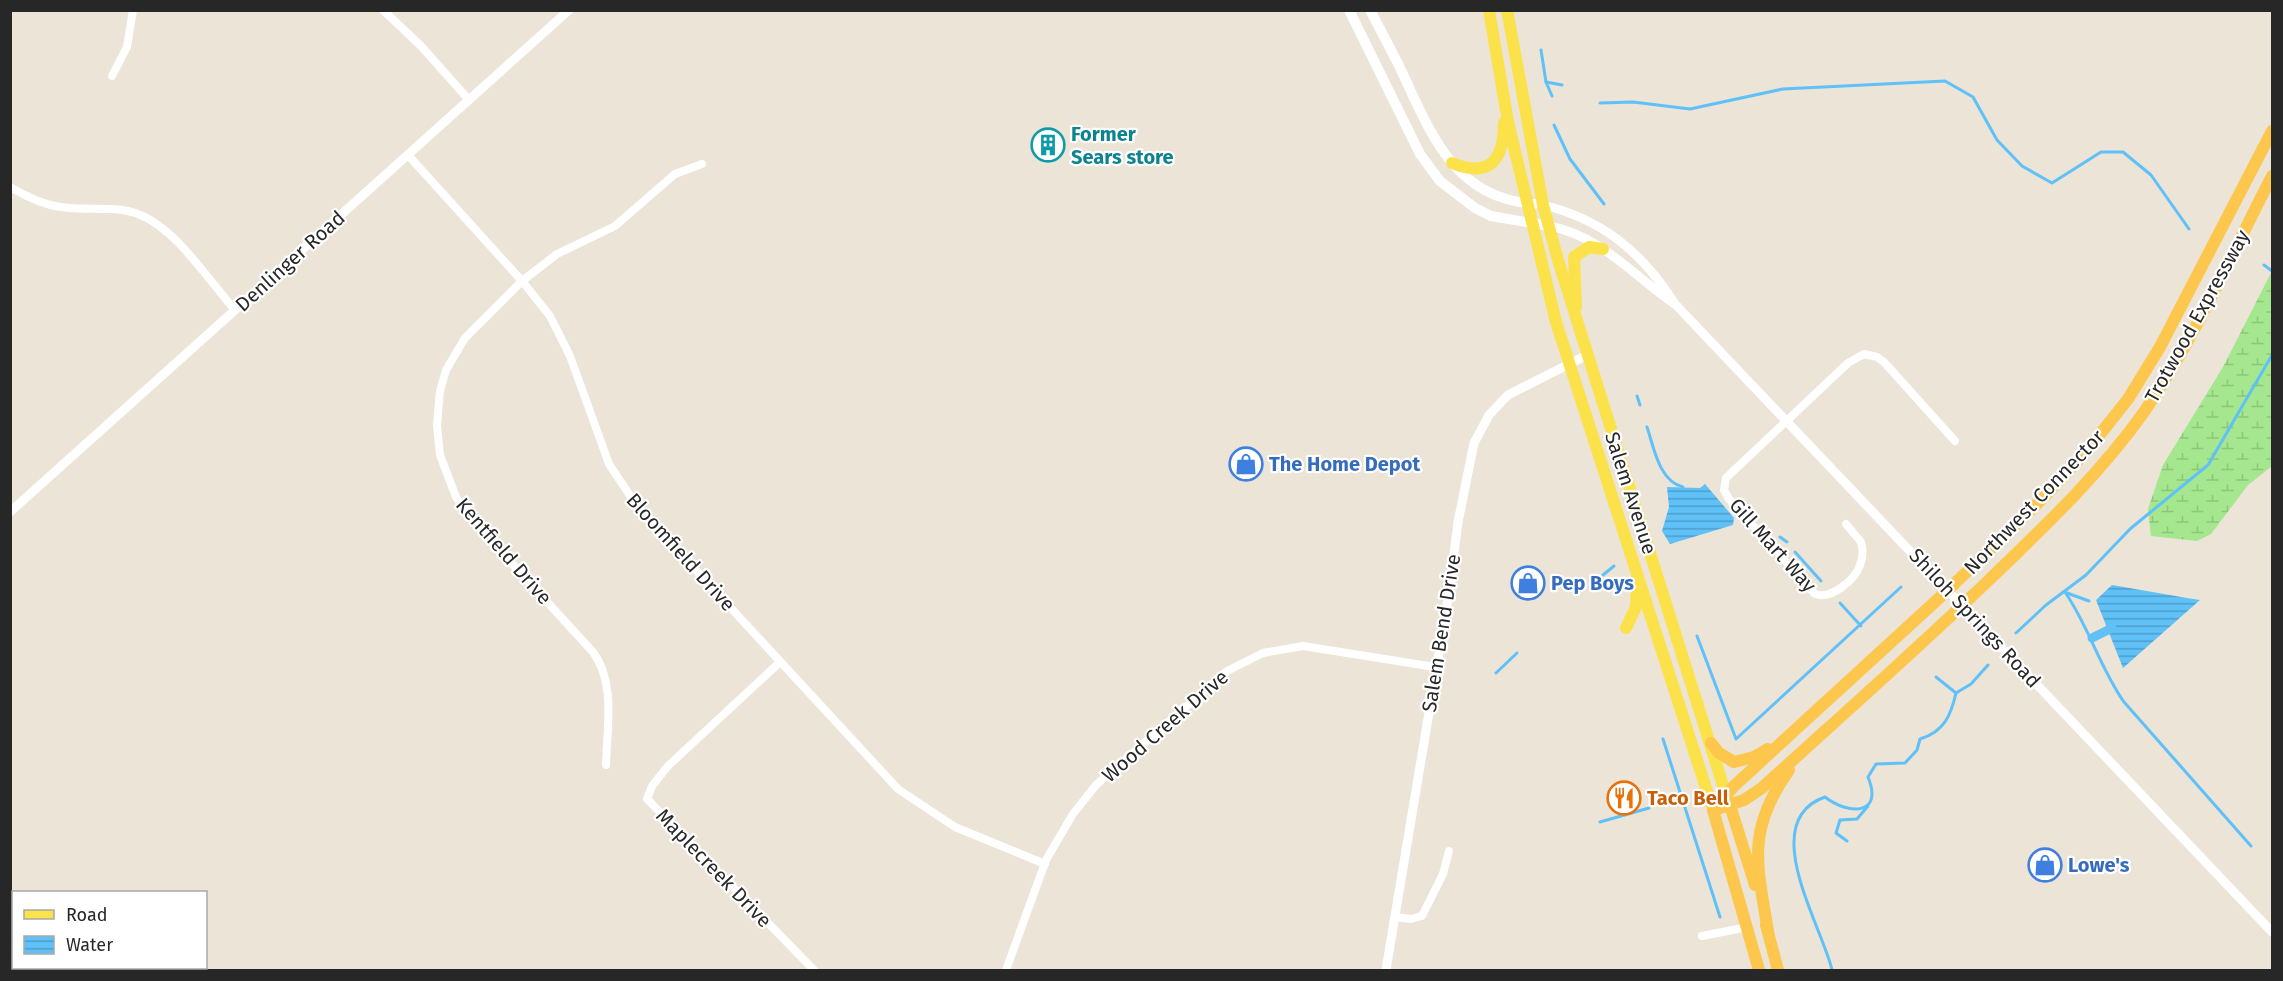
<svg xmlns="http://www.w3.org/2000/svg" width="2283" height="981" font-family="'Fira Sans',sans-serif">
<defs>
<pattern id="wetland-marsh" width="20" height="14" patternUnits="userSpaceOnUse" patternTransform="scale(1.5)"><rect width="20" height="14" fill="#a4e78e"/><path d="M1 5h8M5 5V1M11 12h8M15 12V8" fill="none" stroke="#8dc67a"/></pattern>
<pattern id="water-rules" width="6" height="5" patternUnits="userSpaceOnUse" patternTransform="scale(1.5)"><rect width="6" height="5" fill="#5fc1f8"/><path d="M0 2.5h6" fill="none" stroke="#4e9dc9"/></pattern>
</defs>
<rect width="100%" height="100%" fill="#ebe4d7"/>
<!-- wetland -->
<polygon fill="url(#wetland-marsh)" points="2272,271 2272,466 2248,485 2211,534 2197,541 2151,536 2148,509 2163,465 2223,367"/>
<!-- water -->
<g fill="url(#water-rules)">
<polygon points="1705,484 1734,518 1733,525 1670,544 1662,531 1669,507 1667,487 1700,488"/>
<polygon points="2112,585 2187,598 2200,600 2123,668 2096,600"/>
</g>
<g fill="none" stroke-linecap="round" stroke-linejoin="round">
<!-- stream -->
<g stroke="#5fc1f8" stroke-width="3">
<polyline points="1541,50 1546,82 1552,96"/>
<polyline points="1546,82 1562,85"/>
<polyline points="1600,103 1633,102 1690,109 1783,89 1945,81 1973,97 1997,140 2022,166 2052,183 2101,152 2123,152 2151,175 2189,229"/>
<polyline points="1554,125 1570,159 1604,204"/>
<polyline points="2264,265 2272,271"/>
<polyline points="1637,396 1640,405"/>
<path d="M1647 427C1654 448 1659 481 1683 487"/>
<polyline points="1780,537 1787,542"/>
<polyline points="1795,552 1821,581"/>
<polyline points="1603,575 1614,566"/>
<path d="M2065 592C2089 627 2100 668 2124 702L2251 846"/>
<polyline points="2067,593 2089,601"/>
<polyline points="1840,603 1861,626"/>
<polyline points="2016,633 2046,605 2086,575 2130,529 2208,465 2272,355"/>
<polyline points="1697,636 1736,739 1901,587"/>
<polyline points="1496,673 1517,653"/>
<polyline points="1936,677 1956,693"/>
<polyline points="1663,739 1720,917"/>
<polyline points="1600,822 1649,808"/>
<polyline points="1847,841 1836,833 1840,820 1857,819 1868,806"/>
<path d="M1832 970C1822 926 1756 821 1825 797 1848 815 1884 816 1868 777L1876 764 1905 763 1917 750 1920 739C1944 732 1951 715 1956 693L1971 684 1988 665"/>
</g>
<!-- canal -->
<polyline stroke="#5fc1f8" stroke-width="9" points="2092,638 2112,628"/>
<!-- minor -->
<g stroke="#fff" stroke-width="8">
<polyline points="383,10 421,46 469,100"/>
<polyline points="112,76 127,47 133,10"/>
<polyline points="408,155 522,281 550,316 570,356 609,464 633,500 656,527 898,789 955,827 1045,864"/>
<path d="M10 187C29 198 48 207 70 208 92 210 117 206 138 214 176 228 208 280 235 310"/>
<path d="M1846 524 1861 542C1863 549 1863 558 1860 565 1855 580 1831 600 1815 594L1729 499 1724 490 1726 478 1848 363 1864 354 1877 357 1884 362 1955 441"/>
<polyline points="780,662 668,766 652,786 647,799 814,970"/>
<path d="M606 765C607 728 616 683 593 652L472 520 456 497 440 455 437 425 440 391 446 370 465 338 522 281 557 254 615 226 675 174 702 164"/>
<polyline points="1395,917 1411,919 1422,916 1443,874 1449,851"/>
<polyline points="1702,936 1748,927"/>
<polyline points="1006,970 1046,860 1073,814 1096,785 1227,671 1263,653 1303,646 1435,667"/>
</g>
<!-- tertiary -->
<g stroke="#fff" stroke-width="9">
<path d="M1543 205C1601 219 1641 251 1673 301"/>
<path d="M1549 226C1600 235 1635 277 1676 305L2272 932"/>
<polyline points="10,512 569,10"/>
<polyline points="1386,970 1449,593 1458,522 1474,443 1489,415 1508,395 1587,355"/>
</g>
<!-- secondary -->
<g stroke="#fff" stroke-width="10">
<polyline points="1349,10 1420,154 1440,181 1475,208 1491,216 1549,226"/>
<path d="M1370 10C1381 31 1392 51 1402 72 1431 134 1454 198 1534 204"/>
</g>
<!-- primary -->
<g stroke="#fbe24b" stroke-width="12">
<polyline points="1489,10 1508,122 1556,322 1713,810"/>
<polyline points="1507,10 1543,205 1558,260 1726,795"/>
<path d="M1452 163C1489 178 1504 161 1504 123"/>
<polyline points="1576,307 1574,257 1589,247 1603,249"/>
<polyline points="1626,628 1636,607 1637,581"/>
</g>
<!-- trunk -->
<g stroke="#fdc64c" stroke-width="12">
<polyline points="1711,743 1719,753 1734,762 1754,757 1768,749"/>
<polyline points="1728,799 1755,885"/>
<polyline points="1713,810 1734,786 1948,590 2044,497 2086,452 2128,399 2160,347 2272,131"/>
<polyline points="1713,810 1759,970"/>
<path d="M1714 810 1744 800 1762 788C1839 718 1916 650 1990 579 2045 526 2100 474 2144 412 2195 338 2231 255 2272 176"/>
<polyline points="1766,925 1778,970"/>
<path d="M1768 931C1757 863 1746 831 1789 770"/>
</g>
</g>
<!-- icons -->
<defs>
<g id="building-ring" transform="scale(1.725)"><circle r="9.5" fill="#fff" stroke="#0f9aa8" stroke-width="1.5"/><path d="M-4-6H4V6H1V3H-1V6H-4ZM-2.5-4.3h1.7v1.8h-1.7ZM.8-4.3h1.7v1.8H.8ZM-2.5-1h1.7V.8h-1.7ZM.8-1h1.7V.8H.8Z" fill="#0f9aa8"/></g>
<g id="shop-ring" transform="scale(1.725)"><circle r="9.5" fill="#fff" stroke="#3f7fe0" stroke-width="1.5"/><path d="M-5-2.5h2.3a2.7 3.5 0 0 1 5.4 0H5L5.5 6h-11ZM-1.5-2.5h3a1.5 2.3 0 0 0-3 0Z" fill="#3f7fe0"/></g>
<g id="restaurant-ring" transform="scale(1.725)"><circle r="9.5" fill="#fff" stroke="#e8710a" stroke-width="1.5"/><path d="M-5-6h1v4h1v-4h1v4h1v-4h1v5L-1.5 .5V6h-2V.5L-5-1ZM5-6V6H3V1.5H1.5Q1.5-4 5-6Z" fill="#e8710a"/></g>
</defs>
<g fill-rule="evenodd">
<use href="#building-ring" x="1048" y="145"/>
<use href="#shop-ring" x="1246" y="464"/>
<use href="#shop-ring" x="1528" y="583"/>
<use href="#restaurant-ring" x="1624" y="798"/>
<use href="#shop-ring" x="2045" y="865"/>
</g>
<g text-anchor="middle" stroke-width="4.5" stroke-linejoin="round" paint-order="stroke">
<!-- culture labels -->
<g font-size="20" font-weight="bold" fill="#0d838f" stroke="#fff" text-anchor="start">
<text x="1071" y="141">Former<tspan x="1071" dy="23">Sears store</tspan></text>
</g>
<!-- street labels -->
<g font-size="20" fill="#272727" stroke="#fff">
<text transform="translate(290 261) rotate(-42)" y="7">Denlinger Road</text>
<text transform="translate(2197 316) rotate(-61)" y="7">Trotwood Expressway</text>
<text transform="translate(1631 493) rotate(72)" y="7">Salem Avenue</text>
<text transform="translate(2034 502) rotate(-46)" y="7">Northwest Connector</text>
<text transform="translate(1773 545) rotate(48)" y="7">Gill Mart Way</text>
<text transform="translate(504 551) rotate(49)" y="7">Kentfield Drive</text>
<text transform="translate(681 552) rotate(48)" y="7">Bloomfield Drive</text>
<text transform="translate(1975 618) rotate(47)" y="7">Shiloh Springs Road</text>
<text transform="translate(1441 633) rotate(-81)" y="7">Salem Bend Drive</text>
<text transform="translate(1165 726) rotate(-41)" y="7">Wood Creek Drive</text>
<text transform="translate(714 868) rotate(46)" y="7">Maplecreek Drive</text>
</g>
<!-- shop labels -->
<g font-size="20" font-weight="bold" fill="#366cbe" stroke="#fff" text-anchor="start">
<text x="1269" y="471">The Home Depot</text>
<text x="1551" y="590">Pep Boys</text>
<text x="2068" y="872">Lowe's</text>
</g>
<!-- food labels -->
<g font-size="20" font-weight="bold" fill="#c56008" stroke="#fff" text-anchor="start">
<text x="1647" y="805">Taco Bell</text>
</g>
</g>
<!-- border -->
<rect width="2283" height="981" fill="none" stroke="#272727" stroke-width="24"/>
<!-- legend -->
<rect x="12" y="891" width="195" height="78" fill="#ffffff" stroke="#a9a9a9" stroke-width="1.5"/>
<rect x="24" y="910" width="30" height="9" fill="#fbe24b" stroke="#a9a9a9" stroke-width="1.5"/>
<text x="66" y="921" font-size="18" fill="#272727">Road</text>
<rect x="24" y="936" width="30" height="18" fill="url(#water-rules)" stroke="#a9a9a9" stroke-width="1.5"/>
<text x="66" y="951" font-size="18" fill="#272727">Water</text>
</svg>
